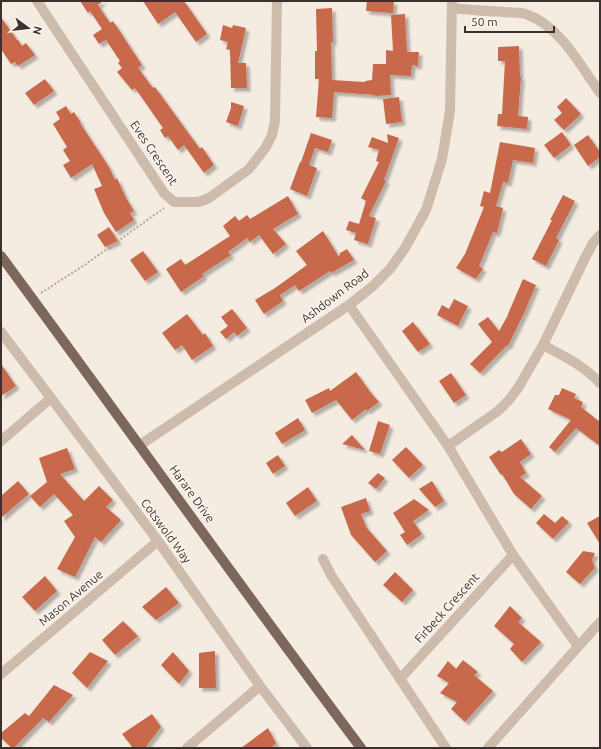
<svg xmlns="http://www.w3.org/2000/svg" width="601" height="749" font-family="Ubuntu,sans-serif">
<defs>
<filter id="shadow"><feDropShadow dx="3.5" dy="3.5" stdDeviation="1" flood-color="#0004"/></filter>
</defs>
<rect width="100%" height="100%" fill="#f4ebe1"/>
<!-- building -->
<g fill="#c8694b" filter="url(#shadow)">
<polygon points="80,1 103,1 98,5 110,23 113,21 142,65 138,68 153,88 155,87 200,149 202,147 214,165 204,173 184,145 178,150 168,136 165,138 160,130 163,128 135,88 132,90 117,72 122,68 118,63 120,61 106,40 99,44 93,35 102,29 90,11 88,13"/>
<polygon points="143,1 184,1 207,34 196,42 175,12 158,24"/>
<polygon points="367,1 394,1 393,13 366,11"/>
<polygon points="332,8 333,42 331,42 332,80 365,82 365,81 372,80 373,64 386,64 386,50 393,51 391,15 405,14 407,52 419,52 418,66 412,65 411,76 390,75 391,95 375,96 375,95 334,92 332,118 316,117 319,79 315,79 315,51 317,51 316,9"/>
<polygon points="1,17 17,40 18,40 22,46 26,43 35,55 18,66 15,62 11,64 1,49"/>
<polygon points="223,25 232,28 233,25 246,28 238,63 246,63 247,88 231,88 230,50 226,49 228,42 220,40"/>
<polygon points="519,46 520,77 521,77 518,116 528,117 527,129 497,126 498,114 502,114 505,61 498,61 498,47"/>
<polygon points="45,79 54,91 34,105 25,93"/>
<polygon points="399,97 402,122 386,124 383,99"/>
<polygon points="566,98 581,114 564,130 554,120 562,113 557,107"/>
<polygon points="231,102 244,106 238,126 226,122 231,108"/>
<polygon points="66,106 71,114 74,112 81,123 80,123 109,167 115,180 117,178 126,198 134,211 130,213 134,220 116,232 104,213 94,189 102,186 92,164 71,178 63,165 70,161 63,150 67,147 53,124 60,119 56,112"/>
<polygon points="562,132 571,145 554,158 544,145"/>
<polygon points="311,133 332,140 328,152 315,148 309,165 317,168 307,196 290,189 300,162 301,162"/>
<polygon points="387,134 399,138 384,180 386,181 369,216 376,218 368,244 354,240 356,233 346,230 349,221 359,224 366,201 361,198 379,162 376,161 379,150 368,147 372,137 388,143"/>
<polygon points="588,135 600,152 600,157 588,166 574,145"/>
<polygon points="500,142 535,148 533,163 513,160 508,183 503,182 496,206 503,208 497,233 493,232 479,266 483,269 476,279 456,268 465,254 484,207 480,206 484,191 490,193"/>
<polygon points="563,195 575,201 556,238 559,240 546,266 532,259 552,220 550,220"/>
<polygon points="288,196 298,214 273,229 286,244 273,254 259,235 250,242 247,238 228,252 231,255 202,274 204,276 181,292 166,269 181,259 185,265 230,236 223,226 235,216 239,221 247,215 250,219"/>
<polygon points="109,227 118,241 105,247 97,235"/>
<polygon points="323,231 339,257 340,253 347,249 354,260 331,273 330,271 299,291 295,285 280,295 283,301 264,314 255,300 275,288 307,265 296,251"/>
<polygon points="143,251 158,272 145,281 130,260"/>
<polygon points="523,279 536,285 525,311 508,346 507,345 480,373 470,364 492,342 478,324 488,317 499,331 508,315 508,314"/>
<polygon points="454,299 468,306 458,326 437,315 442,305 449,309"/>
<polygon points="232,309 247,328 237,336 234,332 226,339 220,332 228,326 221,317"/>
<polygon points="187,314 203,335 205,333 213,346 192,360 182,345 175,350 162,333"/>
<polygon points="413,322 430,344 418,352 402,331"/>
<polygon points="1,364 16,386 1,396"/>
<polygon points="356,372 371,393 379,402 367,411 366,409 352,420 336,400 312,413 305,400 329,388 330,391"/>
<polygon points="451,373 466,395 454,403 439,381"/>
<polygon points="562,388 576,394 574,398 583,402 581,407 600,422 600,446 576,428 555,452 549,447 571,420 548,409 555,395 559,395"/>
<polygon points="298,418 305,430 282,444 275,433"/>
<polygon points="378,421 390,425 380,454 369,451"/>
<polygon points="352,435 365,450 342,444"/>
<polygon points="521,439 531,454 520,462 526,473 520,477 542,496 531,509 514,494 502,474 501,475 489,457 499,450 502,452"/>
<polygon points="406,447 423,465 409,478 392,460"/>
<polygon points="67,448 75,469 60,474 84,501 99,486 113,500 106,507 121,520 101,542 95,537 75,577 57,569 75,537 64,521 73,515 54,494 40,507 30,496 47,482 39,458"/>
<polygon points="278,455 285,466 273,474 266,463"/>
<polygon points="378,473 385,478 376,489 368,483"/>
<polygon points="18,481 29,494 1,518 1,496"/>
<polygon points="432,481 444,501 435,507 419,489"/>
<polygon points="308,487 317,501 295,516 286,503"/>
<polygon points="366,498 370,511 361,514 366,527 387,551 375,562 351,535 341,507"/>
<polygon points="414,499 429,510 413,521 422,534 407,545 400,535 405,532 393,513"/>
<polygon points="544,514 555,523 562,516 569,522 553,539 536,523"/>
<polygon points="600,516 600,544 587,523"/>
<polygon points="583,551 595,553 592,560 595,568 580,584 566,572"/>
<polygon points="395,572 413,590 402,602 383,585"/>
<polygon points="45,576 57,591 35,611 22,597"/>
<polygon points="166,587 179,603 156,620 142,607"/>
<polygon points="510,606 522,618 518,622 541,642 522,662 510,649 514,644 494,626"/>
<polygon points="123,621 138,636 115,655 102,640"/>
<polygon points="215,651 216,688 199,688 199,653"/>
<polygon points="90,652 108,661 87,688 72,673"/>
<polygon points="173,652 189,671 179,684 161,665"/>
<polygon points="463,660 478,672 474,675 493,691 465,722 451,709 457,702 440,693 449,683 437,676 448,661 456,669"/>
<polygon points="54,685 73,695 49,722 43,718 14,748 12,748 1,738 1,733 25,713 29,716"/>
<polygon points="152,714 161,727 145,748 133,748 122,734"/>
<polygon points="268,728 276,743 271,748 241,748"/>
</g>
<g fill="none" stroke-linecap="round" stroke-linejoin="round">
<!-- path -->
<polyline stroke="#b9a596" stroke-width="2" stroke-dasharray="2 2" stroke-linecap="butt" points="41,293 86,264 164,208"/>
<!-- street -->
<g stroke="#cdbbac" stroke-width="10">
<polyline points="37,1 164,193 174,202 199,202 209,198 249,169 266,147 272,135 275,121 277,1"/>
<path d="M452 8C469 10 487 11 504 12 511 13 519 12 526 14 560 26 580 65 600 93"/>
<polyline points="349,305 448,446 513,555 578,646"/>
<polyline points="1,332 51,398 158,541 260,686 307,748"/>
<path d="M543 345C565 357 583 365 600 383"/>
<polyline points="1,441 51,398"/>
<polyline points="140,445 349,305 373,286 390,269 405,248 426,210 442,159 450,111 452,1"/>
<polyline points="448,446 498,411 509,400 518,388 543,345 585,258 593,243 600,235"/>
<polyline points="323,559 331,575 446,748"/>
<polyline points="1,674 158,541"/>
<polyline points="400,679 513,555"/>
<polyline points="187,748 260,686"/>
<polyline points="488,748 600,622"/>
</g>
<!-- primary -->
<path stroke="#7d675c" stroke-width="10" d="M1 256C122 420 239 585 361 748"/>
</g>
<g text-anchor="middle" stroke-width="3" stroke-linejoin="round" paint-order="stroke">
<!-- street labels -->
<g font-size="12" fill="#3b302b" stroke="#fbf5ee">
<text transform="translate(154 153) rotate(56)" y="4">Eves Crescent</text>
<text transform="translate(335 296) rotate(-37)" y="4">Ashdown Road</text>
<text transform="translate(192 494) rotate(54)" y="4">Harare Drive</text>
<text transform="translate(166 531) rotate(54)" y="4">Cotswold Way</text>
<text transform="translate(71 598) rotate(-40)" y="4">Mason Avenue</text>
<text transform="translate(447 608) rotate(-48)" y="4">Firbeck Crescent</text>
</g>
</g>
<!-- border -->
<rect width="601" height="749" fill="none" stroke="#3b302b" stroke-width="4"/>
<!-- north arrow -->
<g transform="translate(28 28) rotate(105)" stroke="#fbf5ee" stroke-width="3" paint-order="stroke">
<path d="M0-3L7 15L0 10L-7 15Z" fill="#3b302b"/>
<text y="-6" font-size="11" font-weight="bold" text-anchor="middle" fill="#3b302b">N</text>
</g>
<!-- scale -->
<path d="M465 26v6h89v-6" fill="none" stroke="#3b302b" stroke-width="2"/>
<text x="471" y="26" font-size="12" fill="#3b302b" stroke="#fbf5ee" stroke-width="3" paint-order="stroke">50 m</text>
</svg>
